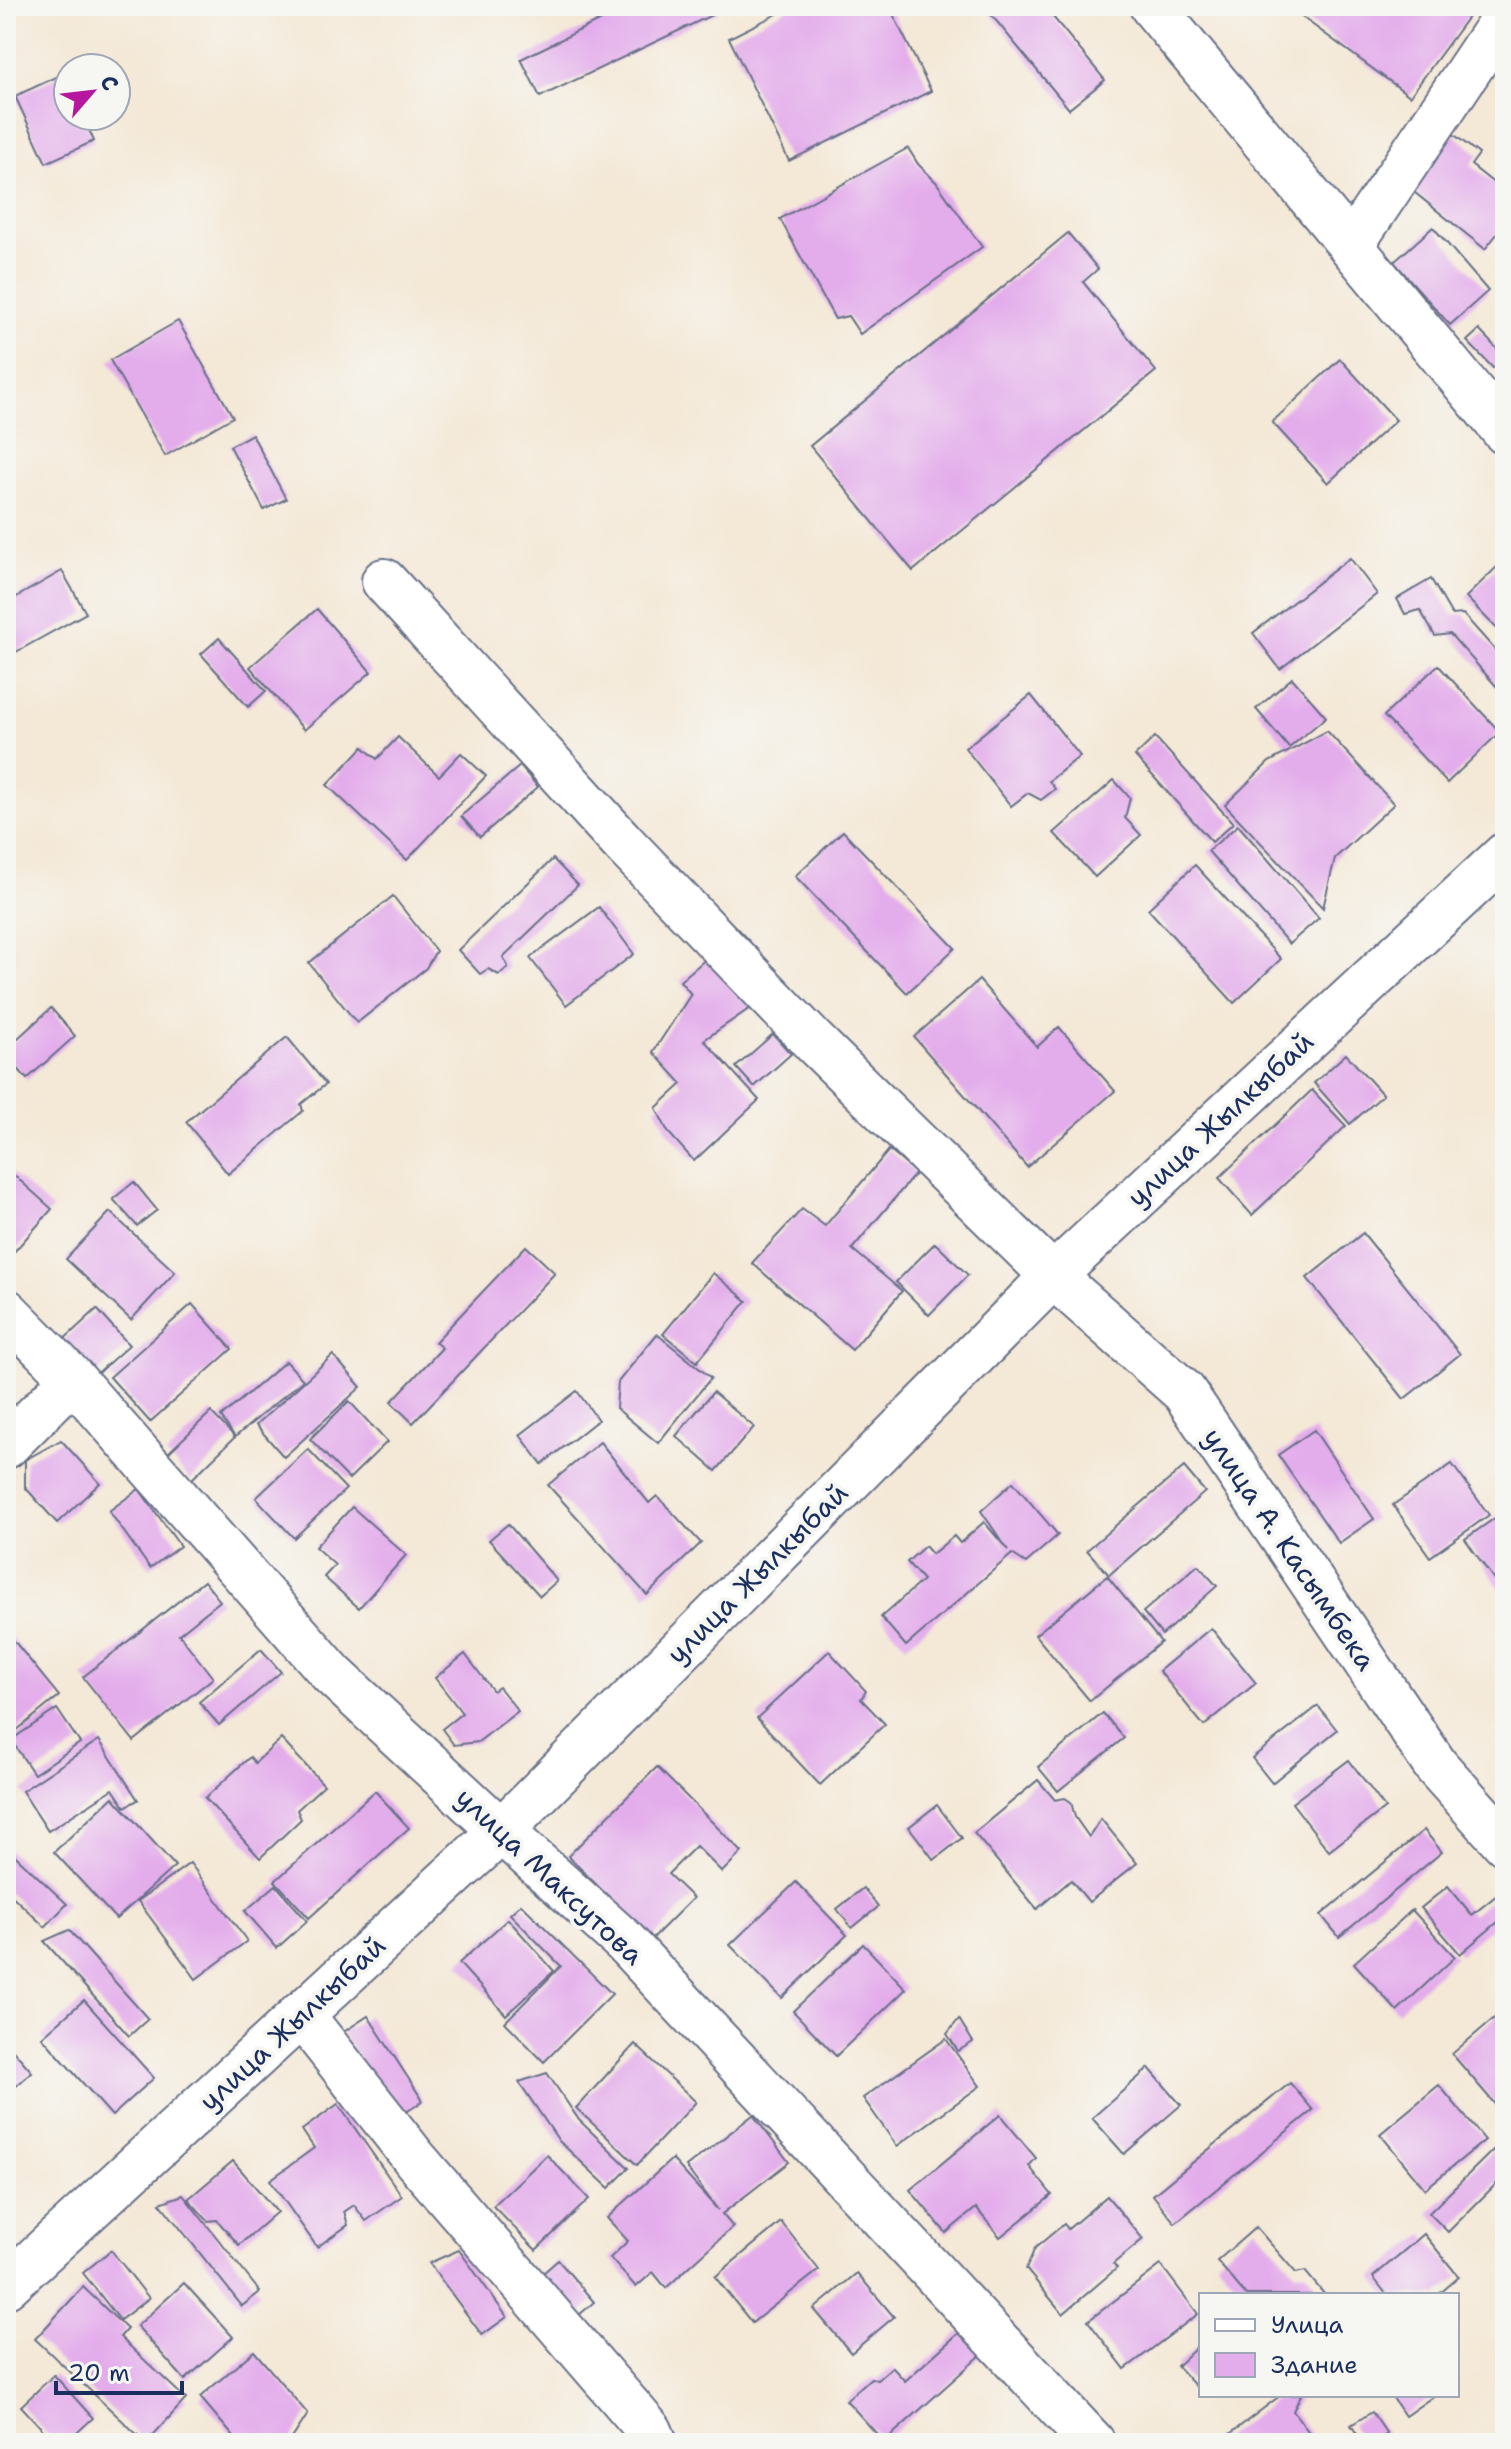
<svg xmlns="http://www.w3.org/2000/svg" width="1511" height="2449" font-family="'Shantell Sans',sans-serif">
<rect width="100%" height="100%" fill="#f6f6f2"/>
<filter id="ink" filterUnits="userSpaceOnUse"><feTurbulence type="fractalNoise" baseFrequency=".0125" numOctaves="2"/><feDisplacementMap in="SourceGraphic" scale="16" xChannelSelector="R" yChannelSelector="G"/><feConvolveMatrix kernelMatrix="1 2 1 2 8 2 1 2 1" color-interpolation-filters="sRGB"/></filter>
<filter id="wash" filterUnits="userSpaceOnUse"><feTurbulence type="fractalNoise" baseFrequency=".006" numOctaves="4" result="noise"/><feDisplacementMap in="SourceGraphic" scale="32" xChannelSelector="R" yChannelSelector="G"/><feGaussianBlur stdDeviation="1.8" result="paint"/><feColorMatrix in="noise" values="0 0 0 0 0 0 0 0 0 0 0 0 0 0 0 0 0 1.4 0 .05"/><feComposite in="paint" operator="in"/></filter>
<g filter="url(#wash)">
<rect width="100%" height="100%" fill="#f4e8d6"/>
<g id="blocks">
<!-- building -->
<g fill="#e3aceb">
<polygon points="629,6 715,6 718,12 540,97 521,59"/>
<polygon points="793,6 889,6 931,91 789,161 729,38"/>
<polygon points="984,6 1044,6 1105,80 1069,109"/>
<polygon points="1287,6 1476,6 1410,96"/>
<polygon points="63,74 68,85 68,116 83,116 94,141 46,163 15,96"/>
<polygon points="1452,133 1479,154 1471,165 1505,192 1505,224 1485,249 1409,188"/>
<polygon points="908,148 918,164 936,182 982,247 860,334 848,316 835,319 780,219"/>
<polygon points="1433,227 1488,291 1450,325 1394,262"/>
<polygon points="1068,233 1098,269 1083,282 1156,371 913,571 810,446"/>
<polygon points="178,321 233,417 165,456 110,360"/>
<polygon points="1479,330 1505,357 1505,363 1493,368 1467,341"/>
<polygon points="1340,359 1396,420 1328,483 1272,422"/>
<polygon points="252,434 286,499 264,510 230,446"/>
<polygon points="1350,558 1377,594 1280,669 1253,633"/>
<polygon points="1505,559 1505,637 1466,597"/>
<polygon points="62,571 86,613 16,652 6,635 6,603"/>
<polygon points="1431,579 1452,615 1463,614 1505,661 1505,696 1450,634 1435,636 1420,610 1405,614 1397,599"/>
<polygon points="317,609 371,672 304,730 250,667"/>
<polygon points="219,638 266,691 248,707 201,654"/>
<polygon points="1438,665 1500,732 1447,783 1384,716"/>
<polygon points="1292,678 1326,717 1289,748 1256,709"/>
<polygon points="1031,695 1080,756 1049,781 1055,789 1041,800 1028,793 1011,806 965,748"/>
<polygon points="1327,731 1394,804 1335,858 1323,908 1225,805 1269,762"/>
<polygon points="398,737 439,776 461,753 486,776 407,860 327,785 363,747 377,759"/>
<polygon points="1155,737 1233,823 1212,842 1135,756"/>
<polygon points="520,766 538,787 480,837 461,816"/>
<polygon points="1114,780 1130,798 1125,818 1141,835 1095,877 1054,833"/>
<polygon points="1238,825 1319,918 1289,944 1208,851"/>
<polygon points="843,831 955,948 907,993 795,876"/>
<polygon points="553,859 578,885 503,957 508,967 499,975 488,969 480,974 458,950"/>
<polygon points="1195,865 1281,959 1234,1003 1148,909"/>
<polygon points="393,896 436,951 426,968 357,1023 309,963"/>
<polygon points="599,907 634,954 566,1005 530,958"/>
<polygon points="707,958 753,1006 704,1040 759,1100 694,1161 668,1132 656,1108 682,1084 653,1052 691,994 680,981"/>
<polygon points="979,980 1037,1047 1059,1027 1115,1091 1027,1167 914,1037"/>
<polygon points="51,1008 75,1036 27,1079 6,1055 6,1049"/>
<polygon points="773,1034 791,1054 754,1087 736,1067"/>
<polygon points="287,1037 326,1084 301,1104 303,1111 228,1174 186,1122"/>
<polygon points="1346,1054 1383,1095 1350,1124 1314,1083"/>
<polygon points="1312,1090 1346,1126 1252,1215 1219,1178"/>
<polygon points="889,1150 916,1173 852,1249 902,1291 852,1350 752,1263 802,1209 825,1226"/>
<polygon points="6,1168 52,1209 13,1253 6,1246"/>
<polygon points="134,1182 157,1210 137,1226 113,1199"/>
<polygon points="110,1212 175,1272 131,1320 66,1259"/>
<polygon points="1363,1233 1460,1354 1404,1399 1307,1278"/>
<polygon points="935,1243 968,1275 929,1315 896,1282"/>
<polygon points="526,1246 555,1273 413,1423 391,1402 442,1348 435,1342"/>
<polygon points="713,1273 747,1301 697,1362 663,1334"/>
<polygon points="192,1304 232,1349 150,1422 110,1377"/>
<polygon points="97,1309 129,1345 92,1378 61,1342"/>
<polygon points="657,1334 711,1378 658,1443 616,1408 618,1382"/>
<polygon points="333,1355 361,1387 284,1457 256,1425"/>
<polygon points="286,1361 303,1380 235,1437 221,1417"/>
<polygon points="577,1391 598,1420 542,1464 520,1435"/>
<polygon points="713,1392 754,1427 716,1471 676,1436"/>
<polygon points="349,1401 387,1442 349,1479 310,1439"/>
<polygon points="211,1412 235,1437 191,1480 166,1455"/>
<polygon points="1314,1430 1374,1519 1339,1543 1278,1455"/>
<polygon points="61,1440 100,1483 57,1523 25,1487 25,1460"/>
<polygon points="600,1442 649,1503 657,1496 701,1543 647,1595 548,1485"/>
<polygon points="308,1449 346,1489 294,1538 256,1498"/>
<polygon points="1452,1464 1489,1515 1430,1557 1393,1505"/>
<polygon points="1184,1467 1205,1492 1109,1575 1087,1550"/>
<polygon points="1013,1482 1058,1535 1026,1563 1012,1554 906,1646 881,1617 923,1580 907,1562 925,1546 932,1554 954,1536 960,1543 984,1522 1008,1550 981,1511"/>
<polygon points="139,1489 180,1546 150,1568 109,1511"/>
<polygon points="352,1507 406,1555 359,1608 324,1577 335,1565 315,1547"/>
<polygon points="1505,1511 1505,1595 1465,1539"/>
<polygon points="508,1524 557,1581 540,1596 489,1540"/>
<polygon points="1198,1565 1217,1586 1162,1635 1143,1612"/>
<polygon points="1107,1576 1161,1642 1090,1701 1035,1635"/>
<polygon points="204,1581 220,1601 179,1634 213,1678 134,1741 83,1677"/>
<polygon points="1211,1628 1256,1683 1204,1726 1159,1671"/>
<polygon points="6,1631 59,1696 6,1739"/>
<polygon points="261,1649 281,1672 219,1725 199,1702"/>
<polygon points="829,1651 866,1691 861,1699 885,1724 820,1785 757,1718"/>
<polygon points="465,1654 493,1691 499,1687 518,1711 478,1742 454,1745 442,1729 462,1713 435,1678"/>
<polygon points="1318,1706 1337,1730 1272,1783 1252,1758"/>
<polygon points="57,1709 80,1743 34,1774 11,1740"/>
<polygon points="1103,1713 1124,1738 1058,1791 1038,1767"/>
<polygon points="281,1739 324,1785 297,1810 301,1819 260,1858 205,1798 250,1757 255,1763"/>
<polygon points="99,1740 138,1800 125,1807 113,1789 48,1831 22,1791"/>
<polygon points="1349,1760 1385,1808 1329,1851 1292,1803"/>
<polygon points="657,1767 742,1852 722,1872 696,1846 668,1874 693,1898 651,1940 568,1856"/>
<polygon points="1038,1780 1055,1800 1065,1798 1071,1802 1075,1817 1089,1837 1101,1819 1137,1863 1089,1902 1071,1880 1037,1909 974,1833"/>
<polygon points="375,1791 409,1828 309,1918 275,1881"/>
<polygon points="113,1797 175,1866 116,1919 54,1852"/>
<polygon points="937,1805 962,1838 934,1860 909,1827"/>
<polygon points="1424,1830 1442,1852 1339,1937 1321,1915"/>
<polygon points="6,1847 67,1904 45,1927 6,1890"/>
<polygon points="190,1863 247,1941 196,1979 138,1901"/>
<polygon points="796,1882 847,1935 782,1998 730,1945"/>
<polygon points="276,1885 307,1921 277,1948 245,1911"/>
<polygon points="1448,1886 1472,1915 1502,1891 1505,1895 1505,1916 1460,1954 1421,1908"/>
<polygon points="863,1888 878,1907 852,1928 837,1909"/>
<polygon points="521,1904 612,1994 544,2062 505,2022 561,1966 510,1914"/>
<polygon points="1412,1910 1455,1957 1397,2011 1354,1963"/>
<polygon points="508,1919 554,1971 506,2015 459,1963"/>
<polygon points="69,1930 148,2019 129,2036 44,1941"/>
<polygon points="863,1944 906,1989 836,2056 793,2011"/>
<polygon points="84,2000 154,2078 112,2116 42,2037"/>
<polygon points="1499,2014 1505,2020 1505,2116 1452,2054"/>
<polygon points="368,2016 423,2101 397,2118 342,2033"/>
<polygon points="959,2019 973,2042 958,2051 947,2034"/>
<polygon points="946,2039 980,2086 897,2146 863,2098"/>
<polygon points="6,2042 32,2072 6,2095"/>
<polygon points="635,2044 696,2102 637,2165 576,2108"/>
<polygon points="1149,2068 1181,2105 1124,2154 1092,2118"/>
<polygon points="547,2073 579,2120 629,2168 609,2188 559,2141 519,2082"/>
<polygon points="1290,2083 1313,2110 1175,2223 1153,2195"/>
<polygon points="1439,2085 1485,2140 1425,2189 1380,2134"/>
<polygon points="338,2104 402,2196 366,2221 354,2205 344,2212 348,2225 317,2247 270,2180 314,2148 302,2130"/>
<polygon points="753,2115 789,2162 722,2214 733,2227 666,2288 653,2272 636,2287 610,2258 628,2241 607,2218 672,2159 718,2210 686,2167"/>
<polygon points="1000,2115 1036,2158 1029,2166 1052,2195 1000,2237 976,2208 946,2233 910,2190"/>
<polygon points="1493,2150 1505,2163 1505,2175 1448,2232 1429,2213"/>
<polygon points="547,2155 589,2199 536,2250 493,2206"/>
<polygon points="233,2161 277,2212 239,2245 217,2220 208,2221 188,2199"/>
<polygon points="183,2195 260,2292 242,2306 160,2203"/>
<polygon points="1107,2196 1143,2239 1113,2264 1117,2268 1063,2314 1026,2269 1035,2248 1064,2224 1068,2229"/>
<polygon points="781,2222 819,2270 752,2323 715,2277"/>
<polygon points="1256,2227 1296,2273 1305,2271 1325,2295 1246,2295 1217,2261"/>
<polygon points="1424,2234 1459,2277 1438,2295 1387,2295 1373,2277"/>
<polygon points="111,2250 149,2298 120,2320 83,2273"/>
<polygon points="459,2250 507,2317 482,2335 429,2263"/>
<polygon points="558,2260 594,2302 570,2323 535,2280"/>
<polygon points="1161,2265 1198,2314 1125,2369 1088,2321"/>
<polygon points="857,2273 894,2317 851,2353 814,2309"/>
<polygon points="184,2283 233,2337 185,2380 137,2326"/>
<polygon points="83,2287 127,2329 120,2337 186,2399 146,2443 137,2443 141,2438 35,2339"/>
<polygon points="960,2332 981,2355 884,2442 846,2400 871,2378 877,2380 892,2367 905,2381"/>
<polygon points="1201,2343 1201,2392 1177,2366"/>
<polygon points="254,2351 308,2414 289,2443 239,2443 200,2397"/>
<polygon points="54,2375 93,2418 66,2443 55,2443 21,2406"/>
<polygon points="1281,2395 1301,2395 1293,2411 1317,2443 1218,2443"/>
<polygon points="1391,2395 1435,2395 1405,2416"/>
<polygon points="1372,2412 1387,2434 1373,2443 1363,2443 1351,2425"/>
</g>
</g>
</g>
<g filter="url(#ink)">
<use href="#blocks" fill-opacity="0" stroke="#677088" stroke-width="2"/>
<g fill="none" stroke-linecap="round" stroke-linejoin="round">
<!-- minor casing -->
<g stroke="#677088" stroke-width="48">
<g id="minor">
<polyline points="1152,6 1505,432"/>
<polyline points="1352,244 1505,16"/>
<polyline points="384,581 623,843 814,1042 1053,1276 1184,1392 1436,1766 1505,1843"/>
<polyline points="6,1311 73,1379 332,1674 501,1831"/>
<polyline points="6,1446 73,1379"/>
<polyline points="301,2014 415,2159 650,2431 655,2443"/>
</g>
</g>
<!-- tertiary casing -->
<g stroke="#677088" stroke-width="48">
<g id="tertiary">
<polyline points="501,1831 624,1941 1093,2443"/>
<polyline points="6,2286 501,1831 1053,1276 1505,855"/>
</g>
</g>
<!-- minor -->
<use href="#minor" stroke="#fff" stroke-width="44"/>
<!-- tertiary -->
<use href="#tertiary" stroke="#fff" stroke-width="44"/>
</g>
</g>
<g text-anchor="middle" stroke-width="8" stroke-linejoin="round" paint-order="stroke">
<!-- street labels -->
<g font-size="28" fill="#1b2f5e" stroke="#f6f6f2">
<text transform="translate(1220 1119) rotate(-43)" y="10">улица Жылкыбай</text>
<text transform="translate(1290 1549) rotate(56)" y="10">улица А. Касымбека</text>
<text transform="translate(757 1573) rotate(-45)" y="10">улица Жылкыбай</text>
<text transform="translate(550 1876) rotate(43)" y="10">улица Максутова</text>
<text transform="translate(292 2023) rotate(-43)" y="10">улица Жылкыбай</text>
</g>
</g>
<!-- margin -->
<rect width="1511" height="2449" fill="none" stroke="#f6f6f2" stroke-width="32"/>
<!-- legend -->
<rect x="1199" y="2293" width="260" height="104" fill="#f6f6f2" stroke="#9ea6b7" stroke-width="2"/>
<rect x="1215" y="2319" width="40" height="12" fill="#ffffff" stroke="#9ea6b7" stroke-width="2"/>
<text x="1271" y="2333" font-size="24" fill="#1b2f5e">Улица</text>
<rect x="1215" y="2353" width="40" height="24" fill="#e3aceb" stroke="#9ea6b7" stroke-width="2"/>
<text x="1271" y="2373" font-size="24" fill="#1b2f5e">Здание</text>
<!-- north arrow -->
<g transform="translate(92 92) rotate(62)"><circle r="38" fill="#f6f6f2" stroke="#9ea6b7" stroke-width="2"/>
<path d="M0-6L14 30L0 20L-14 30Z" fill="#b5179e"/>
<text y="-12" font-size="22" font-weight="bold" text-anchor="middle" fill="#1b2f5e">С</text>
</g>
<!-- scale -->
<path d="M56 2381v12h126v-12" fill="none" stroke="#1b2f5e" stroke-width="4"/>
<text x="68" y="2381" font-size="24" fill="#1b2f5e" stroke="#f6f6f2" stroke-width="6" paint-order="stroke">20 m</text>
</svg>
